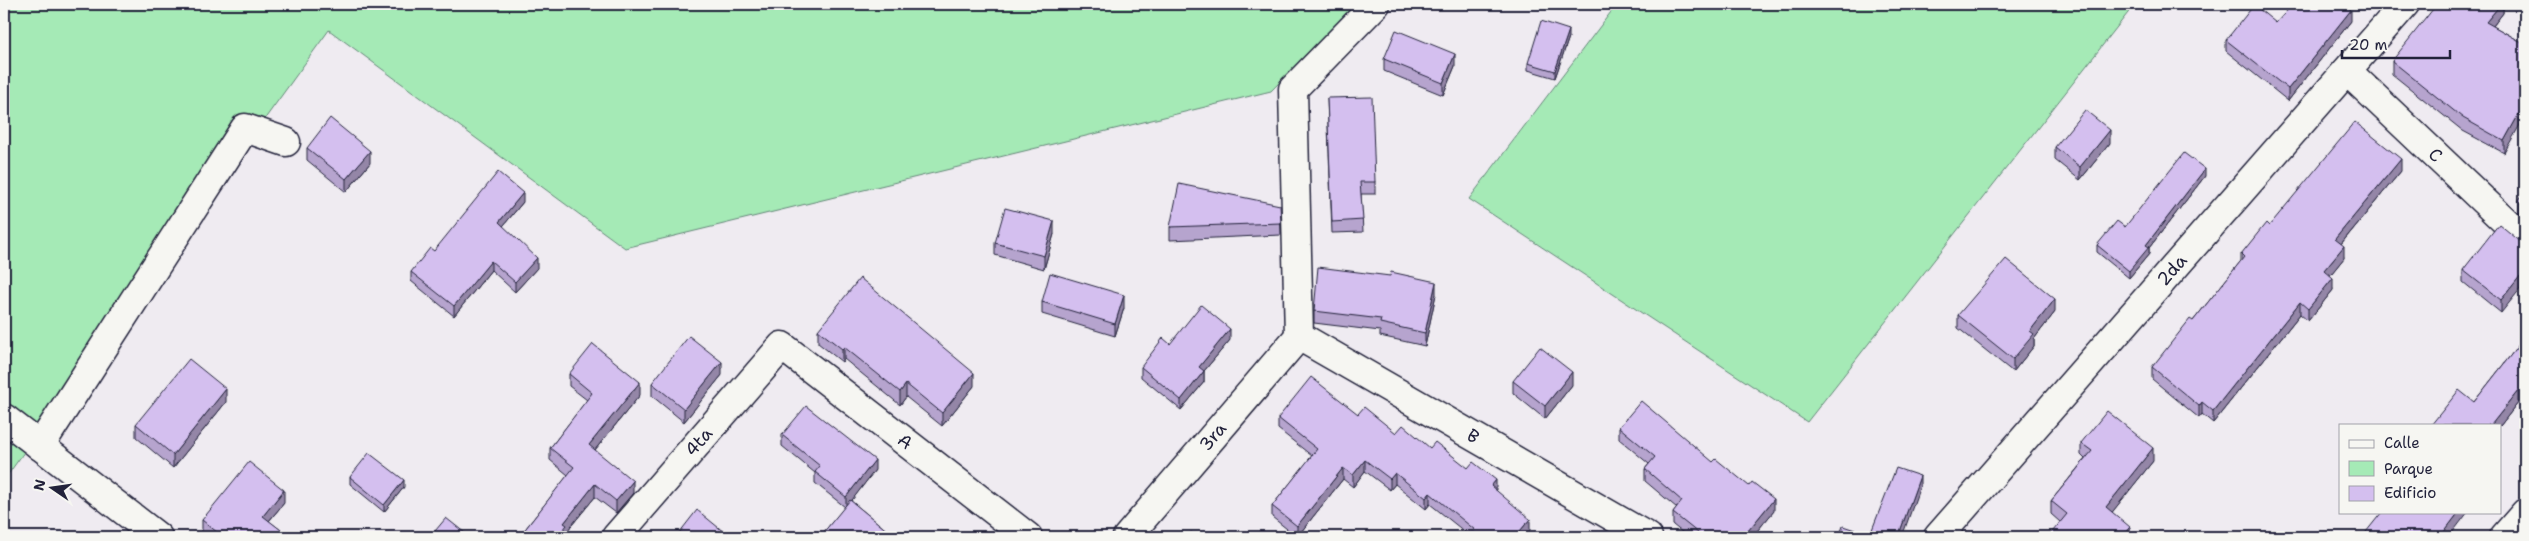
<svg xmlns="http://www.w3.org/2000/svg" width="2529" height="541" font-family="'Shantell Sans',sans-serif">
<rect width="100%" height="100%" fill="#efebf1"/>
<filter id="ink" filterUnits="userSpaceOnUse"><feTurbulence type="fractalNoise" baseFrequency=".02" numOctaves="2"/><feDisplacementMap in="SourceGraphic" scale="10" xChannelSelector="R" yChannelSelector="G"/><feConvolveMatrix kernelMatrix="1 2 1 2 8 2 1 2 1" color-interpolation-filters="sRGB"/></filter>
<g filter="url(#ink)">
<!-- green -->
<g fill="#a5eab6" stroke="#648678">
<polygon points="4,4 1356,4 1271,91 625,248 329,30 4,480"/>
<polygon points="1617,4 2135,4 1807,422 1469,199"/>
</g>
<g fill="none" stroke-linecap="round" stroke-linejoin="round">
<!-- minor casing -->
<g stroke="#22223b" stroke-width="31">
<g id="minor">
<path id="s1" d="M2347 71 2525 240"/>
<path id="s2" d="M1299 336 1648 537"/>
<polyline points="1299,336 1293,89 1376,4"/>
<polyline points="4,418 158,537"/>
<polyline points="40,446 245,128 286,142"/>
<path id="s3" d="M616 537 782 346 1028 537"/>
<path id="s4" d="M1127 537 1299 336"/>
<path id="s5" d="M1938 537 2405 4"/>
<polyline points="2504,537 2525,513"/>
</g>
</g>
<!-- minor -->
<use href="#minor" stroke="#f6f6f2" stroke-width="28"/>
</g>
<!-- wall -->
<g fill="#b6a4ce" stroke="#22223b">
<polygon points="2503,4 2503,13 2493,26 2525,44 2504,153 2463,131 2392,74 2392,61"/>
<polygon points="2351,21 2288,101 2226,51 2226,40 2276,23"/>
<polygon points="1569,37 1555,78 1528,70 1528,63"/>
<polygon points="1384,59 1455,66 1443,95 1384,71"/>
<polygon points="1327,98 1375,182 1375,194 1361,194 1363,232 1332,233"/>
<polygon points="2110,143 2080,180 2055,160 2055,147"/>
<polygon points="307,148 370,163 346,192 307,160"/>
<polygon points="2401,171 2341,244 2344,258 2330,275 2333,290 2308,321 2300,314 2213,423 2202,414 2199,418 2152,379 2152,367 2193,321 2241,261 2241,254 2269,226"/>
<polygon points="2205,176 2149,248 2149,254 2129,278 2097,252 2097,245"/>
<polygon points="2525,191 2525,220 2519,212 2519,200"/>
<polygon points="523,202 503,226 537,268 515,292 491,270 454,316 411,281 411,272 434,251"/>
<polygon points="1280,205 1281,235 1170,240 1170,227"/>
<polygon points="1054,234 1044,269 995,255 995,243"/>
<polygon points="2521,242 2501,313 2463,282 2463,270"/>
<polygon points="1436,294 1425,346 1380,336 1380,331 1314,323 1314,311"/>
<polygon points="1042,302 1124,308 1115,336 1042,314"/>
<polygon points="2055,312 2034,339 2034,346 2013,372 1958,328 1958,315"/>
<polygon points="818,330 974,386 942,426 906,397 900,405 844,359 842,362 818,343"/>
<polygon points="2525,337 2525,410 2518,403 2500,426 2500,425 2474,402"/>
<polygon points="1230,340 1204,371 1204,382 1181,410 1141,377 1141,367 1170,344"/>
<polygon points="569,374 640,395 595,450 633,493 616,513 595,497 567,531 567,537 519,537 568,475 550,460 550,448 587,400 569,386"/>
<polygon points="722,375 684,422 652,396 652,383"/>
<polygon points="1513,381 1572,385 1545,419 1513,393"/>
<polygon points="226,402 173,468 136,437 136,424"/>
<polygon points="1358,414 1396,433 1430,448 1496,490 1530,530 1524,537 1469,537 1470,536 1430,504 1426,509 1395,484 1390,490 1365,471 1353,487 1343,479 1297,537 1272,517 1272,506 1312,456 1278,429 1278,418"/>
<polygon points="1619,427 1713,462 1774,511 1752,537 1688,537 1673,525 1673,513 1677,508 1645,481 1645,469 1649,464 1619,439"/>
<polygon points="782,435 875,470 851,501 895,537 823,537 823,533 845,507 815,483 815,473 782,446"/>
<polygon points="2081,443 2153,461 2112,512 2130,537 2060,522 2051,514 2051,501 2085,459 2081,455"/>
<polygon points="350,477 404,487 384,512 350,484"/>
<polygon points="284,503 269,521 290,537 208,537 202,533 202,520"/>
</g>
<!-- shaded-wall -->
<g fill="#9486a7" stroke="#22223b">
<polygon points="2501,4 2503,4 2503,13 2486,35 2486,22"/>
<polygon points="2351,10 2351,21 2288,101 2288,89"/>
<polygon points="1569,30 1569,37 1555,78 1555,71"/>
<polygon points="1455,54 1455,66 1443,95 1443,83"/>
<polygon points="2525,103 2525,116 2504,153 2504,141"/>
<polygon points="2110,130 2110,143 2080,180 2080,167"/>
<polygon points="370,151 370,163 346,192 346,179"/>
<polygon points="2401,159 2401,171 2335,251 2335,239"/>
<polygon points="2205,169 2205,176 2149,248 2149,254 2129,278 2129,271 2146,245"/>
<polygon points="523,193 523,202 499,231 499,222"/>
<polygon points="1054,221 1054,234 1044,269 1044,256"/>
<polygon points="2344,246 2344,258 2324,283 2324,270"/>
<polygon points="537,258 537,268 515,292 515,282"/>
<polygon points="491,261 491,270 454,316 454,306"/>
<polygon points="2525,270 2525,283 2501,313 2501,300"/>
<polygon points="2333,278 2333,290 2308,321 2308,309"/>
<polygon points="1436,282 1436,294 1425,346 1425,333"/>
<polygon points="1124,295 1124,308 1115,336 1115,324"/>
<polygon points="2055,299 2055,312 2034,339 2034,346 2013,372 2013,359 2030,331"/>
<polygon points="2300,302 2300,314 2213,423 2213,411"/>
<polygon points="1230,329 1230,340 1199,377 1199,367"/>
<polygon points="844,347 844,359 842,362 842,349"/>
<polygon points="722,362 722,375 684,422 684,409"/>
<polygon points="1204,371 1204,382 1181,410 1181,400"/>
<polygon points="1572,372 1572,385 1545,419 1545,406"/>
<polygon points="974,373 974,386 942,426 942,413"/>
<polygon points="640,382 640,395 589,457 589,445"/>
<polygon points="906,384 906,397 900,405 900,392"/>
<polygon points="226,389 226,402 173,468 173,455"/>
<polygon points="2518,391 2518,403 2500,426 2500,425 2491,425"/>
<polygon points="2202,402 2202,414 2199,418 2199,406"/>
<polygon points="2153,448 2153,461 2106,520 2106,507"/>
<polygon points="875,460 875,470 846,508 846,497"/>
<polygon points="1365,460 1365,471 1353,487 1353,475"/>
<polygon points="1343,468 1343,479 1297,537 1297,526"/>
<polygon points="1395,473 1395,484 1390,490 1390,479"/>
<polygon points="1920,476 1920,486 1902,537 1898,537"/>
<polygon points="404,480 404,487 384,512 384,505"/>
<polygon points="1496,480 1496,492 1491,486"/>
<polygon points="633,481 633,493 616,513 616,501"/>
<polygon points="595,484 595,497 567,531 567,537 557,537 564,523"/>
<polygon points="284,490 284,503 263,528 263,516"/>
<polygon points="1430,493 1430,504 1426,509 1426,498"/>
<polygon points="1774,499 1774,511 1752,537 1743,537"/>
<polygon points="2459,512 2468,512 2449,537 2440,537"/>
<polygon points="1530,519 1530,530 1524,537 1515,537"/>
<polygon points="2130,527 2130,537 2121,537"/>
</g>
<!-- building -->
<g fill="#d4bfef" stroke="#22223b">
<polygon points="2293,4 2344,4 2351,10 2288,89 2226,40 2254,5 2276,23"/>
<polygon points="2437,4 2501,4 2486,22 2525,44 2525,103 2504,141 2463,118 2392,61"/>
<polygon points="1541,21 1569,30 1555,71 1528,63"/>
<polygon points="1396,30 1455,54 1443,83 1384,59"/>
<polygon points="1372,97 1375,182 1360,182 1363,220 1332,222 1327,98"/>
<polygon points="2085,110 2110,130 2080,167 2055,147"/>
<polygon points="330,118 370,151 346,179 307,148"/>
<polygon points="2355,122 2401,159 2335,239 2344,246 2324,270 2333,278 2308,309 2300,302 2213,411 2202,402 2199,406 2152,367 2190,319 2193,321 2244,257 2241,254 2266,223 2269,226"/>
<polygon points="2184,153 2205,169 2146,245 2149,247 2129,271 2097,245 2117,221 2125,227"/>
<polygon points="498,172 523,193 499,222 537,258 515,282 491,261 454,306 411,272 430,248 434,251"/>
<polygon points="1179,184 1280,205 1281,223 1170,227"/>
<polygon points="2525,191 2525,207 2519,200"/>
<polygon points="1005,208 1054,221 1044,256 995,243"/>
<polygon points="2499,224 2521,242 2525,242 2525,270 2501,300 2463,270"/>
<polygon points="2006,259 2055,299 2030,331 2034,334 2013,359 1958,315"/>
<polygon points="1318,267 1390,276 1391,272 1436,282 1425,333 1380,323 1381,319 1314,311"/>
<polygon points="1050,273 1124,295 1115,324 1042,302"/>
<polygon points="860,278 974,373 942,413 906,384 900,392 844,347 842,349 818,330"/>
<polygon points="1201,305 1230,329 1199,367 1204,371 1181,400 1141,367 1163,338 1170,344"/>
<polygon points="689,336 722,362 684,409 652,383"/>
<polygon points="2525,337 2525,397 2518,391 2491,425 2431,425 2459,390 2474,402"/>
<polygon points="593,344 640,382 589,445 633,481 616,501 595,484 564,523 567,525 557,537 519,537 574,467 550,448 592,393 569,374"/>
<polygon points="1540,347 1572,372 1545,406 1513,381"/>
<polygon points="189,359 226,389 173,455 136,424"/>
<polygon points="1311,377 1358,414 1364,407 1396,433 1403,425 1430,448 1435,442 1468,468 1473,462 1496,480 1491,486 1530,519 1515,537 1469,537 1475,530 1430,493 1426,498 1395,473 1390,479 1365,460 1353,475 1343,468 1297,526 1272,506 1317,449 1278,418"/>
<polygon points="1641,401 1713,462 1716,459 1749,486 1752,482 1774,499 1743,537 1703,537 1673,513 1682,501 1645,469 1655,457 1619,427"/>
<polygon points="806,406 875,460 846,497 815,472 820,466 782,435"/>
<polygon points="2107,411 2153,448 2106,507 2130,527 2121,537 2048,537 2067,514 2051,501 2092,451 2081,443"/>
<polygon points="369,453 404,480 384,505 350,477"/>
<polygon points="249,462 284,490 263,516 290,537 223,537 202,520"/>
<polygon points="1896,468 1920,476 1898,537 1839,537 1843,526 1870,535"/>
<polygon points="850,500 895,537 828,537 823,533"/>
<polygon points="697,510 730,537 676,537"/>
<polygon points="2382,512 2459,512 2440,537 2362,537"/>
<polygon points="446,518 470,537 430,537"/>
<polygon points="1191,532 1197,537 1187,537"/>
</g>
</g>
<g text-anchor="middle" stroke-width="5" stroke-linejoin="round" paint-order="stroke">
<!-- street labels -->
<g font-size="18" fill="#22223b" stroke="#f6f6f2">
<text dy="6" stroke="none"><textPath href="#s1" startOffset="122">C</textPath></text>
<text dy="6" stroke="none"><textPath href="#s5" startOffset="355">2da</textPath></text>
<text dy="6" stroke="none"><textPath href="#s4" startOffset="132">3ra</textPath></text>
<text dy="6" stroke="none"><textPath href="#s2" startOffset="201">B</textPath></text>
<text dy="6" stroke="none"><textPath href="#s3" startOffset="126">4ta</textPath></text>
<text dy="6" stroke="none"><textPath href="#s3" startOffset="409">A</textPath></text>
</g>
</g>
<!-- margin -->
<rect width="2529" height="541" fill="none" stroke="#f6f6f2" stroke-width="20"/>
<rect x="10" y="10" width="2509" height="521" fill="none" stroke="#22223b" stroke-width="2" filter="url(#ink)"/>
<!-- legend -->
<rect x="2339" y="424" width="162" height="90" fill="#f6f6f2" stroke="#a1a1a9"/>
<rect x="2349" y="440" width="25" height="8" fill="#f6f6f2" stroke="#a1a1a9"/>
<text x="2384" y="448" font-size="15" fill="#22223b">Calle</text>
<rect x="2349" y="461" width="25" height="15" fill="#a5eab6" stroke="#a1a1a9"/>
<text x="2384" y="474" font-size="15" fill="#22223b">Parque</text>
<rect x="2349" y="486" width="25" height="15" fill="#d4bfef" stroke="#a1a1a9"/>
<text x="2384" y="498" font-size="15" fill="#22223b">Edificio</text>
<!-- north arrow -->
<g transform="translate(52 488) rotate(283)" stroke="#f6f6f2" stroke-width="4" paint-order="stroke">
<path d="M0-4L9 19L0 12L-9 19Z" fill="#22223b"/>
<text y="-8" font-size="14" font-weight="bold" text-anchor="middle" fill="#22223b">N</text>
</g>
<!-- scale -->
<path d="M2342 50v8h108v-8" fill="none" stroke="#22223b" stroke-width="2.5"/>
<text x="2349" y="50" font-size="15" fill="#22223b" stroke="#f6f6f2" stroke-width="4" paint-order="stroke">20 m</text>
</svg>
